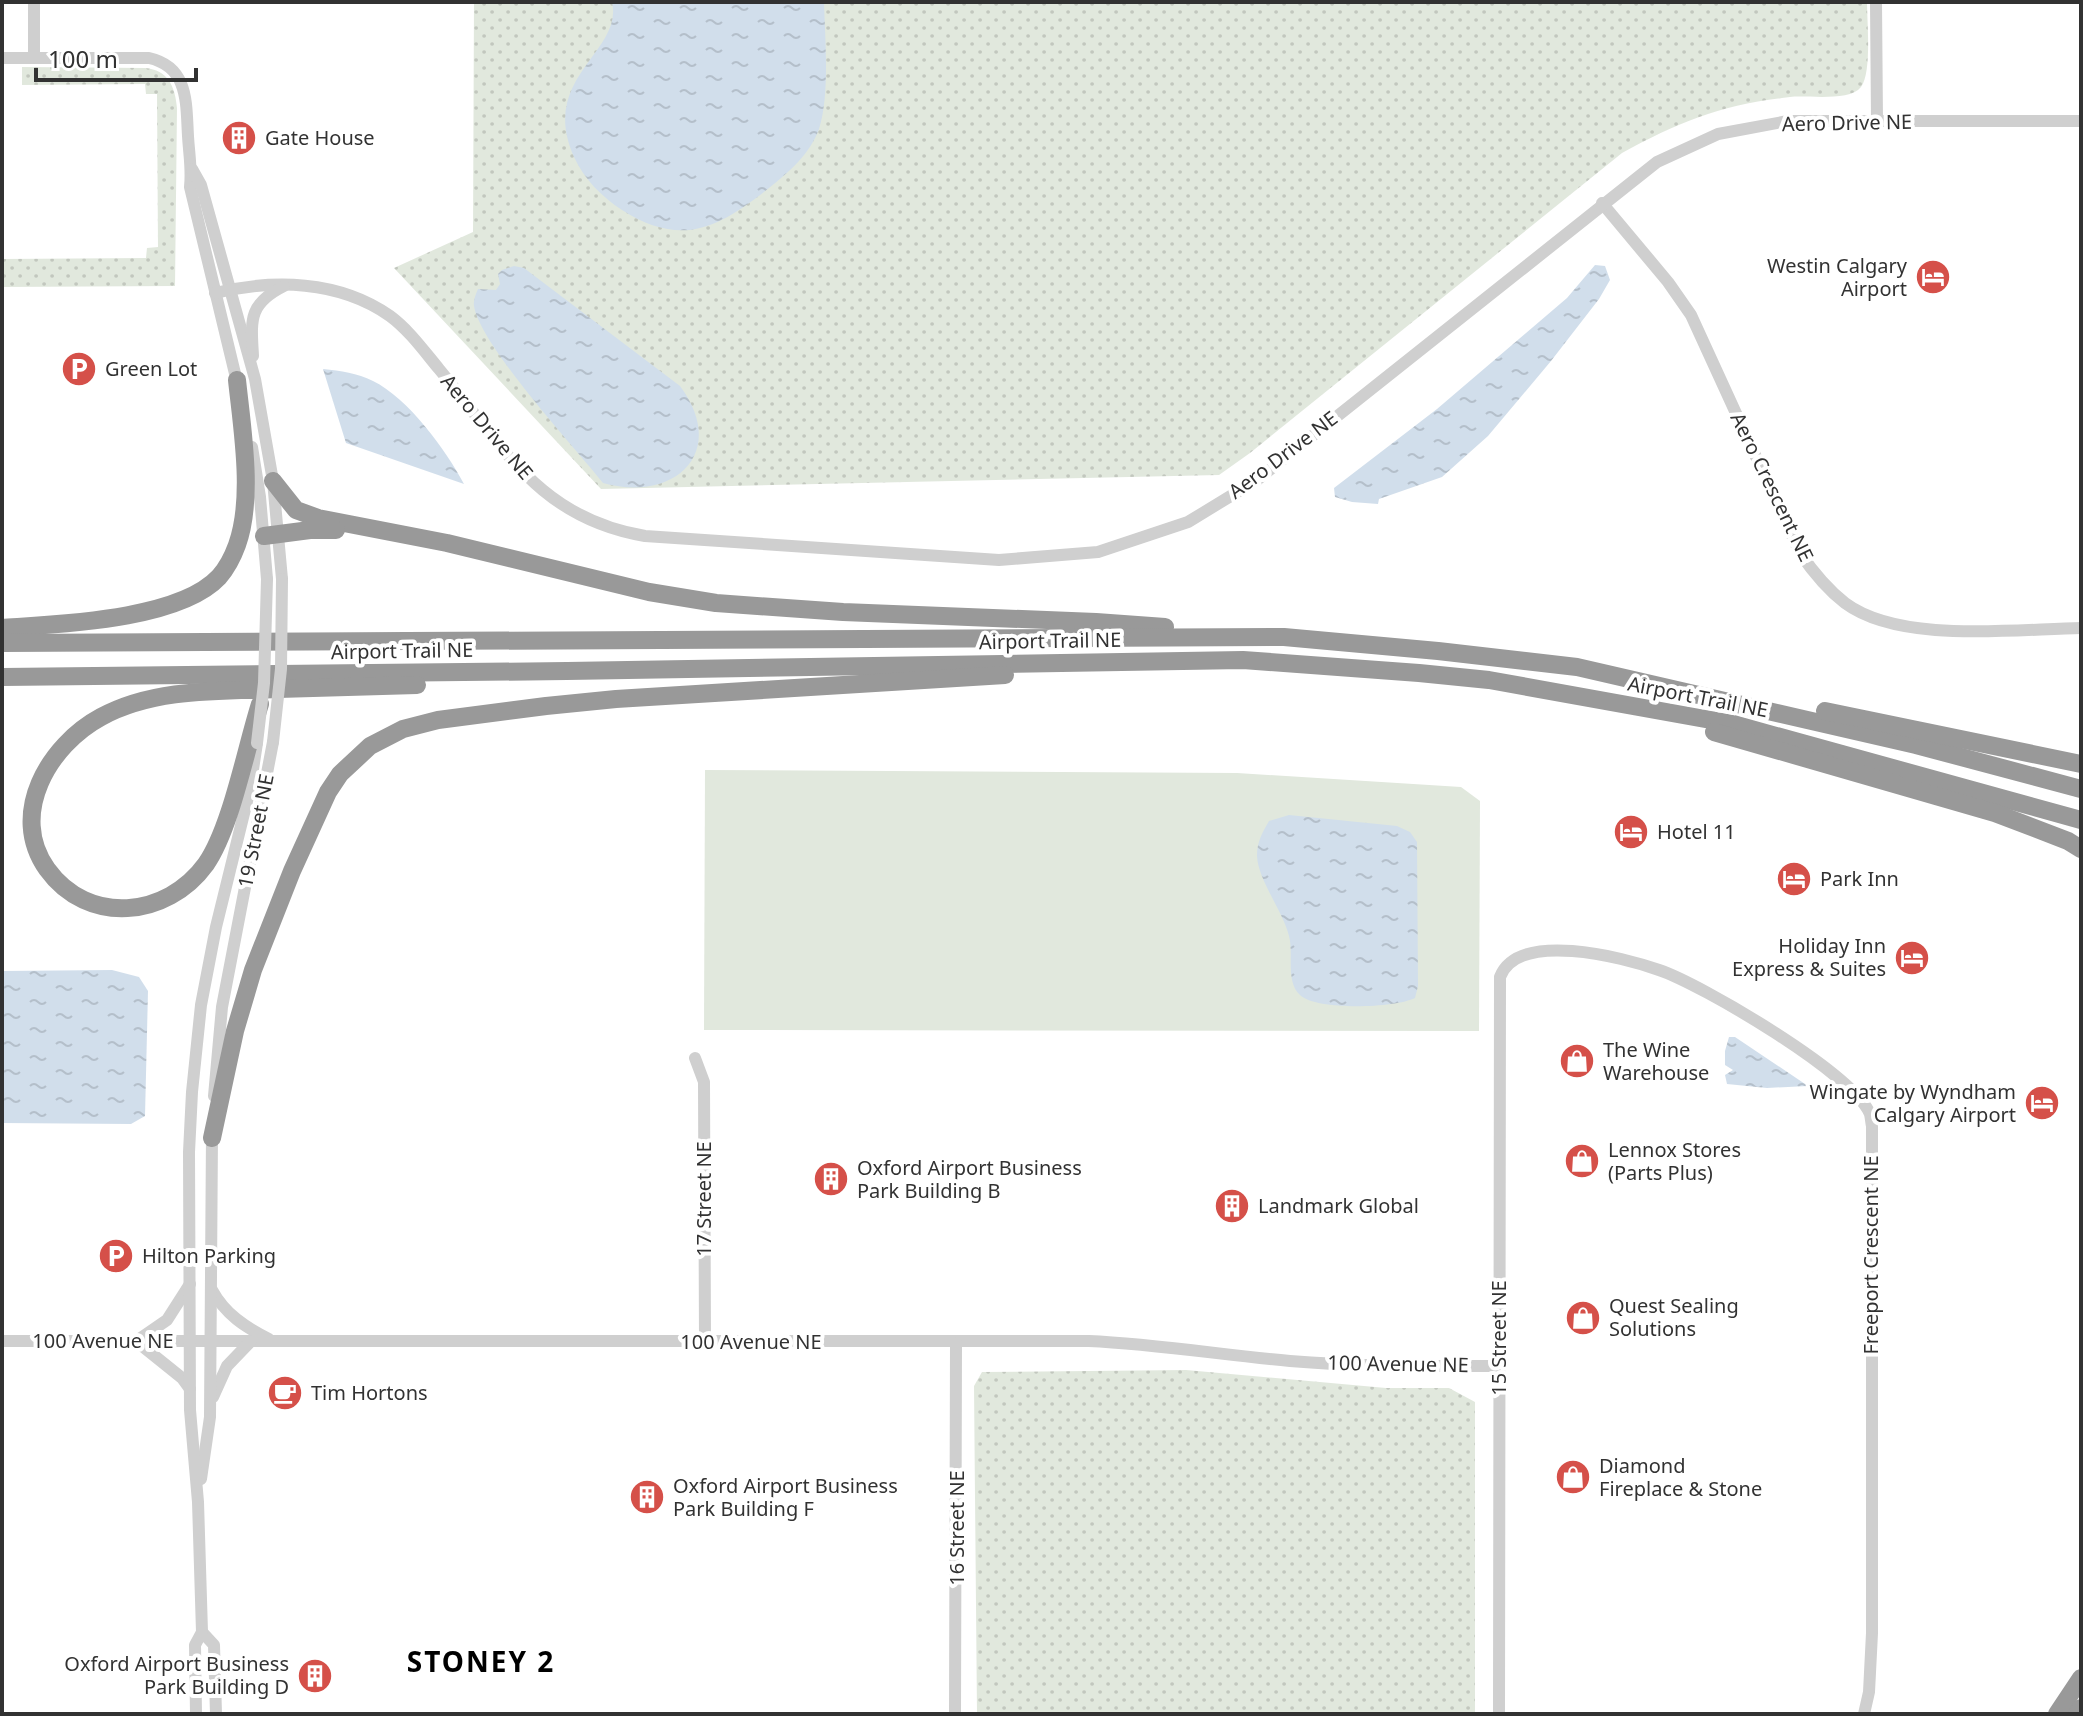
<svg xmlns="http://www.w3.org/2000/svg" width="2083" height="1716" font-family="'Noto Sans',sans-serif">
<defs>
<pattern id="grass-dots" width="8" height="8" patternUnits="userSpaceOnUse" patternTransform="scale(2)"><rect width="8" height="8" fill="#e1e8dd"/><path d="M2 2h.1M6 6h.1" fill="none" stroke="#c2c7be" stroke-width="1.8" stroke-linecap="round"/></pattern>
<pattern id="water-ripples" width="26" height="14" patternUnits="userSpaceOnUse" patternTransform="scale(2)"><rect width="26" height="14" fill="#d1deeb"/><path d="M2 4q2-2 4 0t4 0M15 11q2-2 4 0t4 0" fill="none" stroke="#b4bfca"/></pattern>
</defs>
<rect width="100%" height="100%" fill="#fff"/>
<!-- grass -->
<g fill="url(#grass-dots)">
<path d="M474 2H1867C1867 22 1872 72 1861 87 1849 102 1808 95 1790 97 1723 104 1680 121 1622 153L1250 453 1219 475 601 489 394 268 473 232Z"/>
<path d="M22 67 145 68C168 70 175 86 177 108L175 286 2 287V259L146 258 147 248 158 247 157 94H146L145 84 22 85Z"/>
<polygon points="1186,1370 1386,1388 1449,1388 1475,1402 1475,1714 977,1714 974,1386 982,1372"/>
</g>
<!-- green -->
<polygon fill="#e1e8dd" points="705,770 1237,773 1461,787 1480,801 1479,1031 704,1030"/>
<!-- water -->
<g fill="url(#water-ripples)">
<path d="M612 2H824C825 38 830 95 819 129 810 154 789 172 769 188 718 228 682 248 622 210 602 197 584 179 574 157 538 77 624 52 612 2Z"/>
<polygon points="1595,265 1605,266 1610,280 1599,299 1551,361 1488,436 1442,477 1379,499 1378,504 1352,502 1335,497 1334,488 1437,409 1567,298"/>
<path d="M514 266 524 268 680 386C729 452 675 503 603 483 575 448 480 345 474 306 473 300 476 294 478 289L496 290 500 284 498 274 502 270Z"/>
<path d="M323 369C341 371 357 373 373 381 408 398 446 450 464 484L346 443Z"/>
<path d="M1289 815 1397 826 1410 832 1417 842 1418 986 1415 998C1395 1008 1317 1011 1300 995 1285 981 1294 954 1289 936 1283 911 1258 880 1257 856 1257 842 1262 833 1269 821Z"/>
<polygon points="112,970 139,977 148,991 145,1116 131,1124 2,1123 2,971"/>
<polygon points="1729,1037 1735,1037 1808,1086 1767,1088 1727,1084 1725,1075 1733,1070 1725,1065 1725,1051"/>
</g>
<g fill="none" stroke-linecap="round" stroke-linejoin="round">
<!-- minor -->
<g stroke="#cfcfcf" stroke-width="12">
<polyline points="1876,2 1877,121"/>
<path d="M2 58H149C189 67 186 103 188 136 189 154 192 169 190 187L238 386"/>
<polyline points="34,58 34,2"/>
<polyline points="192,169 201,185 255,379 273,481 282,579"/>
<path d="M1602 203 1668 282 1691 315 1800 553C1813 572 1827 589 1845 603 1900 644 2015 629 2081 628"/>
<path d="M215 293C273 279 339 280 390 316 409 330 424 351 439 369 503 446 538 518 645 536L999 560 1098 552 1188 522 1257 480 1657 162 1718 134 1788 121H2081"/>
<path d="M253 356C251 320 248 304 284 286"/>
<polyline points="252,447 260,497 267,579"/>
<polyline points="695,1058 704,1082 705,1342"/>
<polyline points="214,1096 222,1007 273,742"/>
<path d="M212 1290C225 1314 245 1327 269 1339"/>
<polyline points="138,1340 167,1320 190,1284"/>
<path d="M2 1341H1089C1156 1344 1223 1355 1290 1361 1360 1367 1430 1366 1499 1366"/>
<polyline points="136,1341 182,1378 190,1389"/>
<polyline points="213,1397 227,1366 251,1341"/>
<polyline points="201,1479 210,1417 212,1134"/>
<polyline points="202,1632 214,1645 216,1714"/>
<polyline points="196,1714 195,1645 202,1632 198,1502 190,1410 189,1152 192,1092 201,1005 216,927 250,789 257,743"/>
<polyline points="955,1714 956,1343"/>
<path d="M1499 1714 1500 977C1518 930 1622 957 1659 970 1701 984 1854 1074 1870 1114 1871 1118 1871 1122 1872 1126V1633L1869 1692 1864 1714"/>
</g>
<!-- highway -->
<g stroke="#999" stroke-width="18">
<polyline points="273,481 296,510 318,518 447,543 649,592 716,603 843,612 1096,622 1165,627"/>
<polyline points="264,536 310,530 336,530"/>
<path d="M2 628C59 624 179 620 219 577 227 568 233 556 237 545 254 498 242 428 237 380"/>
<polyline points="2,643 1284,637 1438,651 1577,667 1916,745 2081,789"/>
<polyline points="2,677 567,671 1243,660 1419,673 1489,680 1733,724 2081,820"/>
<path d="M260 704C246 748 231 828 206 864 167 918 88 926 47 869 8 814 49 745 101 717 154 688 220 691 278 689 324 688 371 686 417 685"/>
<polyline points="1825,711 2081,764"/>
<polyline points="1714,732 1995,813 2068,841 2081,849"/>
<polyline points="212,1138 235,1031 253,970 292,871 328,792 340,774 370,746 403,729 438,720 546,706 616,699 1005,675"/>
<polyline points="2057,1714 2081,1678"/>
<polyline points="2077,1714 2081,1708"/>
</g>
<!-- minor-bridge -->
<g stroke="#cfcfcf" stroke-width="12">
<polyline points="273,742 281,669 282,579"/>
<polyline points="257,743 264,683 267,579"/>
</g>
</g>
<!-- icons -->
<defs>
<g id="building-disc" transform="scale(1.8)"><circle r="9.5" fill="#d55049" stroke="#fff"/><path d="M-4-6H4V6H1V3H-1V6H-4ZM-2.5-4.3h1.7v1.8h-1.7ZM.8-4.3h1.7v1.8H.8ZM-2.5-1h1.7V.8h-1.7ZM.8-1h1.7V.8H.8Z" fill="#fff"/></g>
<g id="hotel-disc" transform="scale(1.8)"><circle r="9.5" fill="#d55049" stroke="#fff"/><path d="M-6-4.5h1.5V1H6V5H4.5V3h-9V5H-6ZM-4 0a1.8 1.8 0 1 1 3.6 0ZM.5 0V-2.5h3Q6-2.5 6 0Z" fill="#fff"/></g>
<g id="parking-disc" transform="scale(1.8)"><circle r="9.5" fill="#d55049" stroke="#fff"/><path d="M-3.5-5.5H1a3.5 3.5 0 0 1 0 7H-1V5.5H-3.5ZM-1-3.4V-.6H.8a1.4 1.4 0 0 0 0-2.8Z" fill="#fff"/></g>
<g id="shop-disc" transform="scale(1.8)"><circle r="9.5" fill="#d55049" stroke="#fff"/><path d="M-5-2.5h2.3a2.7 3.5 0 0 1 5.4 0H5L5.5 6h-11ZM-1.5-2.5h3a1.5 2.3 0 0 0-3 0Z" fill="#fff"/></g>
<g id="cafe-disc" transform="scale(1.8)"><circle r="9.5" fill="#d55049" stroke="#fff"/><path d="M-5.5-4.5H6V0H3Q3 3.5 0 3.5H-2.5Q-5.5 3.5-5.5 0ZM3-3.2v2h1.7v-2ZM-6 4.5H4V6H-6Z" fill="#fff"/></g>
</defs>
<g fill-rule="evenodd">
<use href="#building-disc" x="239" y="138"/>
<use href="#hotel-disc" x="1933" y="277"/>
<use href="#parking-disc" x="79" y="369"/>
<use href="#hotel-disc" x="1631" y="832"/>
<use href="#hotel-disc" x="1794" y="879"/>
<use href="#hotel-disc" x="1912" y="958"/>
<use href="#shop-disc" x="1577" y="1061"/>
<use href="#hotel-disc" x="2042" y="1103"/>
<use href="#shop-disc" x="1582" y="1161"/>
<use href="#building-disc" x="831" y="1179"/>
<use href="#building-disc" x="1232" y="1206"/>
<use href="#parking-disc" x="116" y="1256"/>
<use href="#shop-disc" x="1583" y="1318"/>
<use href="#cafe-disc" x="285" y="1393"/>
<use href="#shop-disc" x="1573" y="1477"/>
<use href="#building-disc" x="647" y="1497"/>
<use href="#building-disc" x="315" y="1676"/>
</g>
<g text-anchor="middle" stroke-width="8" stroke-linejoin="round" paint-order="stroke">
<!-- street labels -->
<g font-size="20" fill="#323232" stroke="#fff">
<text transform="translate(1847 123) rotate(-1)" y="7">Aero Drive NE</text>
<text transform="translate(487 427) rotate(50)" y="7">Aero Drive NE</text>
<text transform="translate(1283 455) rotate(-37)" y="7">Aero Drive NE</text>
<text transform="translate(1772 487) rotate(64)" y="7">Aero Crescent NE</text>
<text transform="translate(1050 641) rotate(-1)" y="7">Airport Trail NE</text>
<text transform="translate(402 651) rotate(-1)" y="7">Airport Trail NE</text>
<text transform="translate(1698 697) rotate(11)" y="7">Airport Trail NE</text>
<text transform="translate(256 831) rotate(-79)" y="7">19 Street NE</text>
<text transform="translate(704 1199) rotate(-90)" y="7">17 Street NE</text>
<text transform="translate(1871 1255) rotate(-90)" y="7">Freeport Crescent NE</text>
<text transform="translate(1499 1338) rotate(-90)" y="7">15 Street NE</text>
<text x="103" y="1348">100 Avenue NE</text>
<text x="751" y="1349">100 Avenue NE</text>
<text transform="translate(1398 1364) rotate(1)" y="7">100 Avenue NE</text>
<text transform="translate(957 1528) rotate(-90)" y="7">16 Street NE</text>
</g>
<!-- poi labels -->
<g font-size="20" fill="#323232" stroke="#fff" text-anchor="start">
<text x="265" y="145">Gate House</text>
<text x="1907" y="273" text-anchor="end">Westin Calgary<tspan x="1907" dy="23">Airport</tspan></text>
<text x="105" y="376">Green Lot</text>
<text x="1657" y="839">Hotel 11</text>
<text x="1820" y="886">Park Inn</text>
<text x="1886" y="953" text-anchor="end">Holiday Inn<tspan x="1886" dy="23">Express &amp; Suites</tspan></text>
<text x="1603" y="1057">The Wine<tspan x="1603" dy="23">Warehouse</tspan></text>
<text x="2016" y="1099" text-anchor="end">Wingate by Wyndham<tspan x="2016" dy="23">Calgary Airport</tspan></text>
<text x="1608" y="1157">Lennox Stores<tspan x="1608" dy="23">(Parts Plus)</tspan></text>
<text x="857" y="1175">Oxford Airport Business<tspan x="857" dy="23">Park Building B</tspan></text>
<text x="1258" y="1213">Landmark Global</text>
<text x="142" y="1263">Hilton Parking</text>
<text x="1609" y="1313">Quest Sealing<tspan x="1609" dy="23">Solutions</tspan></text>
<text x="311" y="1400">Tim Hortons</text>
<text x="1599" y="1473">Diamond<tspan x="1599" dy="23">Fireplace &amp; Stone</tspan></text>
<text x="673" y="1493">Oxford Airport Business<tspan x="673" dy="23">Park Building F</tspan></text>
<text x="289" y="1671" text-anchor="end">Oxford Airport Business<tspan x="289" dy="23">Park Building D</tspan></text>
</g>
<!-- district labels -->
<g font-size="28" font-weight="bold" letter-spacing="2" fill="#000" stroke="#fff">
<text x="481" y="1672">STONEY 2</text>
</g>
</g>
<!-- border -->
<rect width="2083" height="1716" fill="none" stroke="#323232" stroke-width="8"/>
<!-- scale -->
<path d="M36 68v12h160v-12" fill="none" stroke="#323232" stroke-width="4"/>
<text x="48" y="68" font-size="24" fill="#323232" stroke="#ffffff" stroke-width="6" paint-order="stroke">100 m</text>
</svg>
